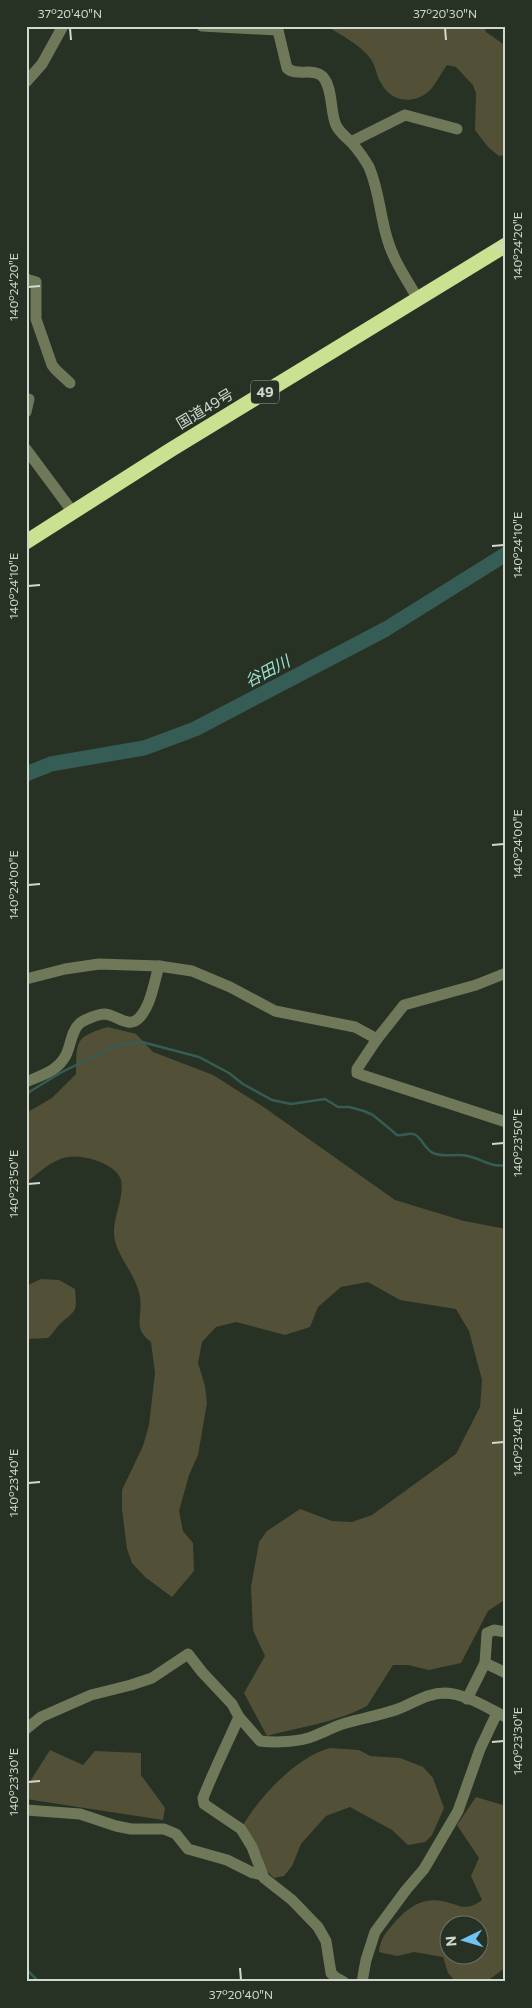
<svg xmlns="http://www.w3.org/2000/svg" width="532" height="2008" font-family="Commissioner,'Noto Sans JP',sans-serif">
<rect width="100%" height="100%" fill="#273225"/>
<!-- green -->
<g fill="#535038" fill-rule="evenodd">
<path d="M327 26H484L486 32 506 46V155L499 156 488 147 475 130 476 93 473 85 456 67 447 65C442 72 437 81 432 88 417 105 392 104 381 83 376 76 376 65 370 58 359 44 342 36 327 26Z"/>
<path d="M108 1027 136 1034 153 1052 213 1075 265 1108 395 1200 464 1221 506 1229V1599L488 1611 461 1663 429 1670 408 1665H393L367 1706C337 1722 300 1727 267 1736L244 1693 265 1656 253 1630 251 1587 259 1542 267 1531 300 1509 332 1521 352 1522 372 1515 456 1454 480 1407 482 1380 469 1331 456 1309 400 1300 368 1282 341 1287 318 1307 310 1327 285 1335 236 1322 216 1327 202 1342 198 1363 205 1386 207 1403 198 1455 189 1475 179 1511 183 1531 193 1543 194 1571 172 1597 145 1577 132 1563 127 1549 122 1509V1490L143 1446 149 1425 155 1373 151 1342C132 1328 143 1317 140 1297 137 1277 120 1260 115 1241 110 1221 125 1200 121 1180 117 1164 83 1154 68 1157 53 1159 38 1173 26 1183V1113L52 1098 76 1074C77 1041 74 1037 108 1027Z"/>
<path d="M41 1279 59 1280 75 1289C77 1312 77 1309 61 1323 56 1327 53 1334 48 1338L26 1339V1286Z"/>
<path d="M330 1748 359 1750 370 1756 400 1758 423 1767 433 1778 444 1808 432 1835 425 1842 408 1845 392 1830 350 1807 326 1816 301 1844 292 1866 284 1876 274 1878 265 1869 261 1854 241 1829C256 1800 297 1756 330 1748Z"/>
<polygon points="50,1750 83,1765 95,1751 141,1753 141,1775 165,1808 163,1820 26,1799 26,1788"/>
<path d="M476 1797 506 1806V1967L486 1982H456L448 1973 443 1957 414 1952 397 1956 379 1952C380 1939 386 1932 395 1922 407 1908 422 1897 442 1901 459 1904 465 1913 482 1900L471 1876 479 1858 457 1825ZM450 1926H480V1956H450Z"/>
</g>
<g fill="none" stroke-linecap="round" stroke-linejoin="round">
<!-- stream -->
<g stroke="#365d55" stroke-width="2.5">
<path d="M26 1094 60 1073 117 1045 142 1042 199 1057 229 1073 243 1084 272 1100 291 1104 325 1099 338 1107H349L364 1111 373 1115 397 1135C402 1136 408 1133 413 1134 421 1135 424 1149 433 1153 444 1158 456 1153 468 1156 482 1159 491 1168 506 1165"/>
<polyline points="26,1969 39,1982"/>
</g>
<!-- river -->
<polyline stroke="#365d55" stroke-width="15" points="26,774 51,764 144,748 195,729 386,629 506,554"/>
<!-- minor -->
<g stroke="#6f795a" stroke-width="11">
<polyline points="202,26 277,30"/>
<path d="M277 26 287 68C296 77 314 67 323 77 333 88 330 112 336 125 339 132 346 137 351 142 358 150 364 158 369 167 379 190 380 215 387 238 393 260 407 280 418 299"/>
<polyline points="26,82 42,64 63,26"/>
<polyline points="351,142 405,115 457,129"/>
<polyline points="26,279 36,282 36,319 52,365 56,370 70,383"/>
<polyline points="26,412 29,399"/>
<polyline points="26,449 72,511"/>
<polyline points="506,973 476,985 404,1005 377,1039 357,1069 357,1073 362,1075 506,1122"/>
<polyline points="26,979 65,969 99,964 159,966 192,971 230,987 275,1011 355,1027 377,1039"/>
<path d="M26 1082C42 1075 58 1071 66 1055 71 1045 71 1031 80 1023 86 1019 98 1014 105 1014 116 1015 128 1028 138 1019 151 1007 154 982 159 966"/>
<polyline points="485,1663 506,1673"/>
<polyline points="467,1699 485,1663 487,1633 494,1630 506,1632"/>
<path d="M239 1717C227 1744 214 1770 203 1798L204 1804 241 1829 252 1847 264 1878 292 1900 318 1927 326 1941 331 1973 335 1977 344 1982"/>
<path d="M26 1729 41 1717 91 1695 131 1685 152 1678 188 1654 202 1672 232 1704 239 1717 260 1741C275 1743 300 1742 314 1736 325 1732 335 1726 346 1723 363 1718 381 1715 398 1709 414 1703 427 1693 445 1693 467 1694 487 1708 506 1717"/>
<polyline points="26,1810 80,1814 116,1826 131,1829 164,1829 176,1834 188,1849 227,1860 253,1873 262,1875"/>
<polyline points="362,1982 366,1960 375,1932 406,1890 424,1869 458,1811 480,1749 497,1713"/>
</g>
<!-- highway -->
<polyline stroke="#c9e191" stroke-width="15" points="26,542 172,449 506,245"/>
</g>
<!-- ticks -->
<path fill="none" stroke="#d0d8cf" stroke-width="2" d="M70 28 71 40M445 28 446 40M492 247 504 246M28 287 40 286M492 546 504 545M28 586 40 585M492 845 504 844M28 885 40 884M492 1144 504 1143M28 1184 40 1183M492 1443 504 1442M28 1483 40 1482M492 1742 504 1741M28 1782 40 1781M240 1968 241 1980"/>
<g text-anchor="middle" stroke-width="5" stroke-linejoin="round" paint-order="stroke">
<!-- shield labels -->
<rect fill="#273225" stroke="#9da69c" stroke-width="1" x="251" y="380.5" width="28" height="23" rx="4"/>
<g font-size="14" font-weight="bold" fill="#d0d8cf">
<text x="265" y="397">49</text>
</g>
<!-- street labels -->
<g font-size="15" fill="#d0d8cf" stroke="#273225">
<text transform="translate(205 409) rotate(-31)" y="5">国道49号</text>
</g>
<!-- water labels -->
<g font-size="16" font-style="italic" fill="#9be4d4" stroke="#273225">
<text transform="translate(267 671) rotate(-28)" y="6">谷田川</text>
</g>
</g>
<!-- border -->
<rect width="532" height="2008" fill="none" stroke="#273225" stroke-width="55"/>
<!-- north arrow -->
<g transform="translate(464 1940) rotate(265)"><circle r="24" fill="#273225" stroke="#6b7469"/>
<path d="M0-4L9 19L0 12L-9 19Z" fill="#6fc2f4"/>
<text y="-8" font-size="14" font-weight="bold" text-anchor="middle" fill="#d0d8cf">N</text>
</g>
<rect x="28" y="28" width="476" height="1952" fill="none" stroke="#d0d8cf" stroke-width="2"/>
<g font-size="12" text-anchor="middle" fill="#d0d8cf">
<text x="70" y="18">37°20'40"N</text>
<text x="445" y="18">37°20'30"N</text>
<text transform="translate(518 246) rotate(-90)" y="4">140°24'20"E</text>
<text transform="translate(14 287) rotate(-90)" y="4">140°24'20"E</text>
<text transform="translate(518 545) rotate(-90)" y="4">140°24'10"E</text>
<text transform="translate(14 586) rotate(-90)" y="4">140°24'10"E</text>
<text transform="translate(518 844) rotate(-90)" y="4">140°24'00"E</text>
<text transform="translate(14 885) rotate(-90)" y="4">140°24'00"E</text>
<text transform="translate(518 1143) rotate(-90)" y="4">140°23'50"E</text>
<text transform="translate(14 1184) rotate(-90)" y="4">140°23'50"E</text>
<text transform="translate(518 1442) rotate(-90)" y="4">140°23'40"E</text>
<text transform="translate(14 1483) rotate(-90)" y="4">140°23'40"E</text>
<text transform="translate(518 1741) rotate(-90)" y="4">140°23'30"E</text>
<text transform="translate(14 1782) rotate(-90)" y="4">140°23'30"E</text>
<text x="241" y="1999">37°20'40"N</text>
</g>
</svg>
